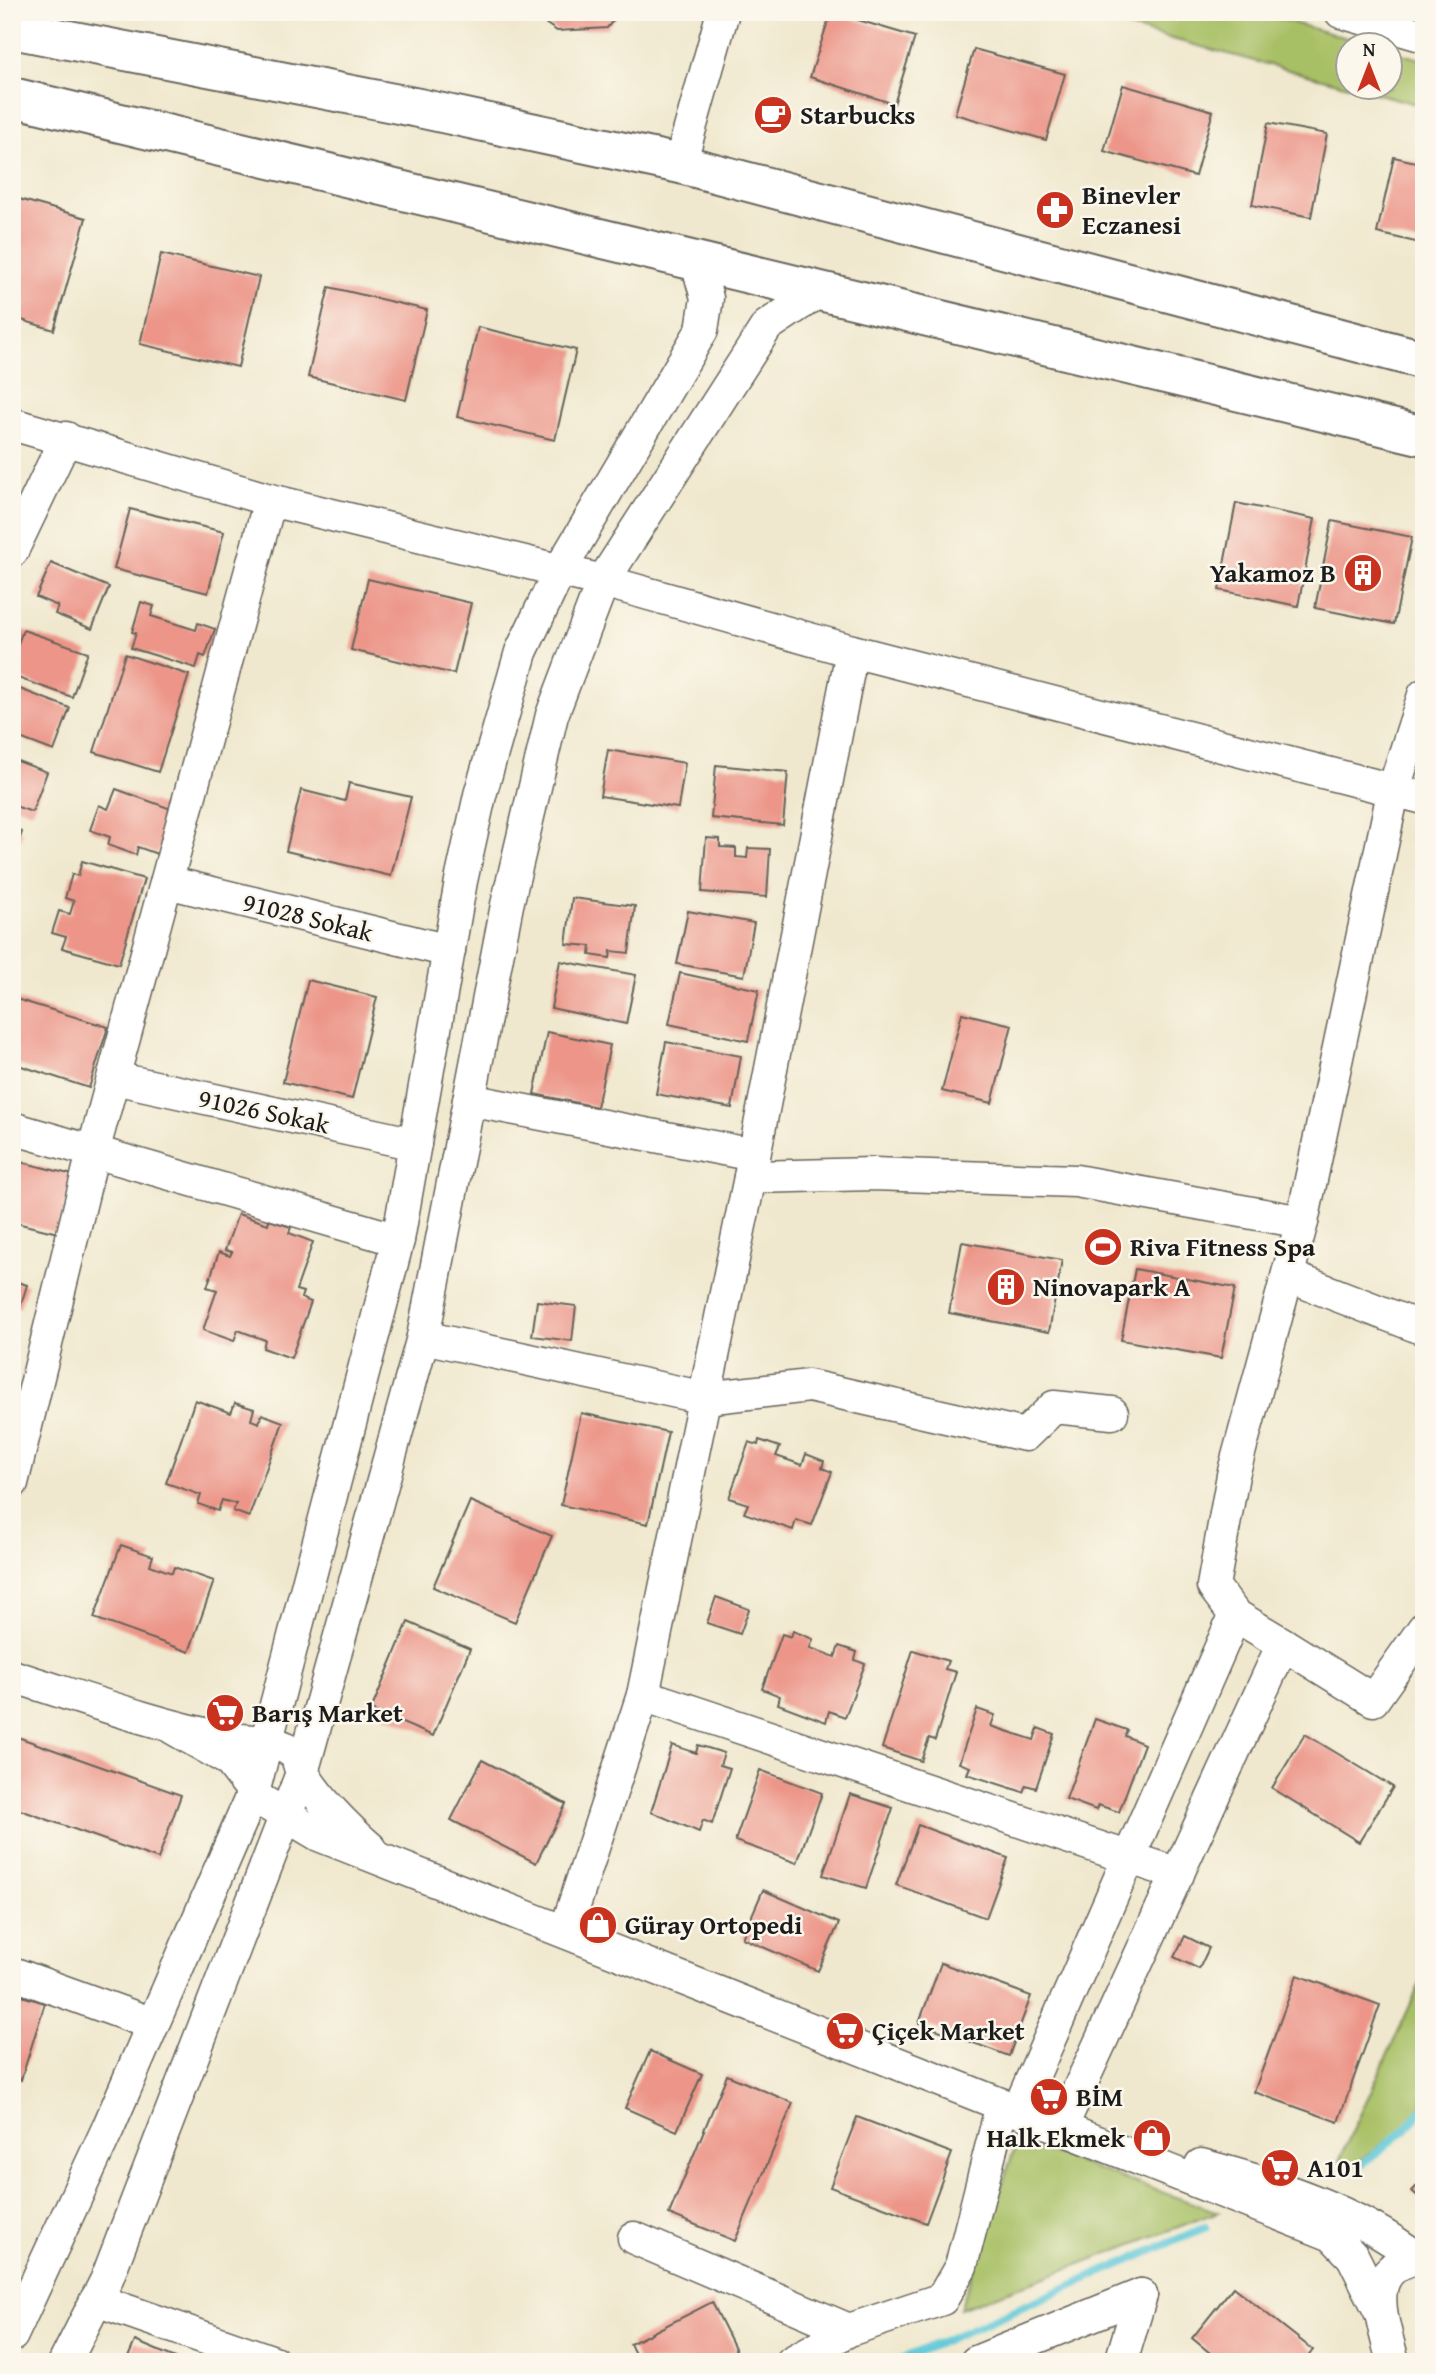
<svg xmlns="http://www.w3.org/2000/svg" width="1436" height="2374" font-family="'Gentium Book Plus',serif">
<rect width="100%" height="100%" fill="#fbf7ec"/>
<filter id="ink" filterUnits="userSpaceOnUse"><feTurbulence type="fractalNoise" baseFrequency=".0143" numOctaves="2"/><feDisplacementMap in="SourceGraphic" scale="14" xChannelSelector="R" yChannelSelector="G"/><feConvolveMatrix kernelMatrix="1 2 1 2 8 2 1 2 1" color-interpolation-filters="sRGB"/></filter>
<filter id="wash" filterUnits="userSpaceOnUse"><feTurbulence type="fractalNoise" baseFrequency=".00686" numOctaves="4" result="noise"/><feDisplacementMap in="SourceGraphic" scale="28" xChannelSelector="R" yChannelSelector="G"/><feGaussianBlur stdDeviation="1.57" result="paint"/><feColorMatrix in="noise" values="0 0 0 0 0 0 0 0 0 0 0 0 0 0 0 0 0 1.4 0 .05"/><feComposite in="paint" operator="in"/></filter>
<g filter="url(#wash)">
<rect width="100%" height="100%" fill="#f0e8ce"/>
<!-- green -->
<g fill="#a8c065" stroke="#626e40" stroke-width="2">
<polygon points="1071,12 1255,12 1372,45 1348,46 1348,86"/>
<polygon points="1391,51 1424,60 1424,106 1355,88 1390,88"/>
<polygon points="1424,1975 1424,2101 1404,2128 1354,2165 1339,2161"/>
<polygon points="1017,2141 1218,2212 960,2309"/>
</g>
<g fill="none" stroke-linecap="round" stroke-linejoin="round">
<!-- stream -->
<g stroke="#5ec8d8" stroke-width="8">
<polyline points="1362,2164 1406,2129 1424,2107"/>
<polyline points="895,2362 1206,2227"/>
</g>
</g>
<g id="blocks">
<!-- building -->
<g fill="#ec9588">
<polygon points="536,12 620,12 607,28 557,31 536,17"/>
<polygon points="831,12 915,37 894,104 810,77"/>
<polygon points="974,49 1065,74 1046,140 955,114"/>
<polygon points="1123,85 1213,111 1195,176 1104,151"/>
<polygon points="1268,123 1327,134 1311,217 1252,205"/>
<polygon points="1394,157 1424,164 1424,244 1377,233"/>
<polygon points="12,197 86,218 54,330 12,317"/>
<polygon points="161,254 259,277 238,367 140,344"/>
<polygon points="329,287 427,310 406,400 308,377"/>
<polygon points="478,327 576,350 555,440 457,417"/>
<polygon points="1236,503 1315,519 1298,606 1219,590"/>
<polygon points="130,509 224,532 208,593 114,569"/>
<polygon points="1332,521 1412,537 1394,624 1315,608"/>
<polygon points="51,563 109,587 92,629 55,614 58,606 36,597"/>
<polygon points="368,579 471,603 454,674 351,650"/>
<polygon points="141,602 154,606 151,616 196,630 198,623 215,629 205,657 200,655 196,668 131,648 136,633 132,632"/>
<polygon points="23,630 88,652 72,697 12,676 12,660"/>
<polygon points="125,654 189,675 158,772 94,752"/>
<polygon points="12,686 70,708 54,751 12,735"/>
<polygon points="608,750 685,763 678,808 600,796"/>
<polygon points="12,759 47,772 32,812 12,805"/>
<polygon points="716,765 788,772 783,825 711,818"/>
<polygon points="349,783 411,797 391,876 286,851 301,790 345,801"/>
<polygon points="116,789 174,810 157,854 138,847 136,855 108,845 110,837 90,830 99,805 108,809"/>
<polygon points="12,828 22,832 13,859 12,859"/>
<polygon points="706,838 720,839 720,847 736,848 736,857 747,858 748,848 770,849 767,897 702,892"/>
<polygon points="82,861 144,879 119,964 62,948 66,937 52,933 59,911 70,914 74,901 65,898 72,874 78,876"/>
<polygon points="572,898 635,906 629,953 611,951 610,958 590,955 591,946 566,944"/>
<polygon points="688,911 754,923 744,976 677,964"/>
<polygon points="560,961 636,975 626,1024 551,1008"/>
<polygon points="680,973 759,990 748,1041 669,1024"/>
<polygon points="308,980 377,997 352,1099 283,1082"/>
<polygon points="16,999 108,1027 89,1088 12,1063 12,1012"/>
<polygon points="962,1013 1012,1025 992,1103 942,1091"/>
<polygon points="547,1032 610,1045 597,1107 534,1094"/>
<polygon points="666,1042 741,1056 732,1108 656,1094"/>
<polygon points="17,1161 73,1175 58,1233 12,1222 12,1179"/>
<polygon points="238,1214 268,1224 269,1220 291,1227 289,1233 313,1242 296,1290 303,1292 301,1298 311,1302 291,1358 263,1348 265,1340 238,1330 234,1341 203,1330 217,1290 207,1287 219,1252 230,1256 232,1252 225,1250"/>
<polygon points="962,1242 1062,1260 1049,1332 949,1313"/>
<polygon points="1135,1269 1235,1288 1221,1358 1121,1340"/>
<polygon points="12,1280 27,1285 20,1308 15,1306 13,1312"/>
<polygon points="537,1301 576,1306 572,1341 532,1336"/>
<polygon points="195,1400 231,1413 235,1403 254,1409 251,1420 259,1423 262,1414 283,1422 249,1517 233,1511 236,1504 222,1500 218,1511 198,1504 201,1495 166,1483"/>
<polygon points="581,1413 668,1432 648,1524 561,1505"/>
<polygon points="759,1440 780,1447 776,1456 802,1465 806,1454 824,1461 822,1468 832,1472 812,1525 796,1520 793,1530 744,1513 748,1504 729,1498 749,1442 758,1445"/>
<polygon points="470,1501 552,1536 515,1622 433,1587"/>
<polygon points="121,1545 153,1556 150,1565 172,1573 174,1567 214,1581 189,1652 94,1618"/>
<polygon points="716,1597 749,1609 740,1634 707,1623"/>
<polygon points="408,1622 470,1649 433,1736 371,1710"/>
<polygon points="793,1631 813,1639 810,1648 835,1657 839,1646 857,1652 855,1660 865,1664 845,1717 829,1711 826,1722 778,1704 780,1696 762,1689 782,1634 791,1637"/>
<polygon points="913,1650 948,1661 945,1669 956,1672 935,1740 929,1738 921,1761 882,1748"/>
<polygon points="977,1709 995,1715 991,1726 1034,1740 1038,1728 1054,1734 1036,1788 1026,1785 1023,1792 967,1774 970,1767 959,1763"/>
<polygon points="1095,1719 1127,1730 1125,1736 1144,1744 1119,1812 1098,1805 1096,1810 1066,1799"/>
<polygon points="1305,1734 1393,1787 1359,1842 1272,1788"/>
<polygon points="12,1735 181,1795 158,1859 12,1807"/>
<polygon points="672,1745 696,1753 698,1745 724,1753 720,1765 730,1768 712,1824 703,1820 699,1832 651,1812"/>
<polygon points="482,1760 566,1804 536,1863 451,1820"/>
<polygon points="760,1770 822,1793 797,1863 735,1841"/>
<polygon points="850,1794 893,1808 866,1888 823,1875"/>
<polygon points="918,1825 1008,1858 986,1918 896,1885"/>
<polygon points="763,1890 839,1923 818,1971 742,1938"/>
<polygon points="1185,1936 1209,1948 1199,1969 1174,1957"/>
<polygon points="941,1963 1031,1996 1009,2056 919,2023"/>
<polygon points="1297,1975 1380,2005 1338,2122 1254,2092"/>
<polygon points="12,1993 45,2003 21,2080 12,2077"/>
<polygon points="650,2051 702,2074 677,2131 625,2108"/>
<polygon points="727,2075 793,2103 735,2241 669,2214"/>
<polygon points="857,2117 952,2153 926,2223 830,2187"/>
<polygon points="1424,2179 1424,2202 1412,2191"/>
<polygon points="1233,2287 1313,2350 1304,2362 1221,2362 1192,2338"/>
<polygon points="712,2302 736,2350 713,2362 639,2362 630,2344"/>
<polygon points="135,2341 185,2362 126,2362"/>
</g>
</g>
</g>
<g filter="url(#ink)">
<use href="#blocks" fill-opacity="0" stroke="#66635a" stroke-width="2"/>
<g fill="none" stroke-linecap="round" stroke-linejoin="round">
<!-- minor casing -->
<g stroke="#66635a" stroke-width="35">
<g id="minor">
<polyline points="1341,12 1424,36"/>
<polyline points="680,164 723,12"/>
<polyline points="12,424 270,500 603,581 852,651 1424,798"/>
<polyline points="12,551 66,438"/>
<polyline points="167,882 449,951"/>
<polyline points="114,1078 415,1144"/>
<polyline points="469,1100 754,1155"/>
<polyline points="12,1128 398,1240"/>
<polyline points="750,1177 873,1174 1076,1181 1302,1222"/>
<polyline points="1288,1276 1424,1329"/>
<polyline points="423,1337 705,1398 809,1386 1025,1435 1054,1407 1112,1413"/>
<polyline points="12,1483 93,1152 270,500"/>
<polyline points="1283,1644 1373,1700 1424,1628"/>
<path d="M12 1676C82 1698 151 1723 222 1738 243 1742 279 1738 295 1754 299 1759 299 1768 303 1774 321 1803 346 1827 371 1849"/>
<polyline points="643,1695 1178,1874"/>
<polyline points="173,1728 229,1760 260,1800 319,1835 1332,2235 1353,2257 1381,2313"/>
<polyline points="566,1930 643,1695 750,1177 852,651"/>
<polyline points="12,1973 153,2024"/>
<polyline points="1018,2111 1235,1615"/>
<polyline points="1061,2128 1283,1644 1235,1615 1213,1586 1233,1475 1302,1222 1394,788 1424,695"/>
<path d="M1201 2165C1276 2185 1355 2210 1417 2258L1424 2252"/>
<polyline points="634,2238 849,2330"/>
<polyline points="96,2300 274,2362"/>
<polyline points="12,2335 108,2128 253,1793 398,1240 461,881 480,795 521,652 560,570 702,330 707,298 696,259"/>
<polyline points="65,2362 106,2281 302,1773 423,1337 507,905 552,715 603,581 767,326 821,290"/>
<polyline points="792,2362 849,2330 942,2299 961,2266 1002,2105"/>
<polyline points="976,2362 1141,2295"/>
<polyline points="1121,2362 1141,2295"/>
<path d="M1393 2362C1382 2317 1360 2265 1424 2257"/>
</g>
</g>
<!-- major casing -->
<g stroke="#66635a" stroke-width="42">
<g id="major">
<polyline points="12,29 419,108 680,164 1424,360"/>
<polyline points="12,97 1424,436"/>
</g>
</g>
<!-- minor -->
<use href="#minor" stroke="#fff" stroke-width="32"/>
<!-- major -->
<use href="#major" stroke="#fff" stroke-width="38"/>
</g>
</g>
<!-- icons -->
<defs>
<g id="cafe-disc" transform="scale(2.0125)"><circle r="9.5" fill="#c8321e" stroke="#fbf7ec"/><path d="M-5.5-4.5H6V0H3Q3 3.5 0 3.5H-2.5Q-5.5 3.5-5.5 0ZM3-3.2v2h1.7v-2ZM-6 4.5H4V6H-6Z" fill="#fff"/></g>
<g id="pharmacy-disc" transform="scale(2.0125)"><circle r="9.5" fill="#c8321e" stroke="#fbf7ec"/><path d="M-2-6h4v4h4v4h-4v4h-4v-4h-4v-4h4Z" fill="#fff"/></g>
<g id="building-disc" transform="scale(2.0125)"><circle r="9.5" fill="#c8321e" stroke="#fbf7ec"/><path d="M-4-6H4V6H1V3H-1V6H-4ZM-2.5-4.3h1.7v1.8h-1.7ZM.8-4.3h1.7v1.8H.8ZM-2.5-1h1.7V.8h-1.7ZM.8-1h1.7V.8H.8Z" fill="#fff"/></g>
<g id="stadium-disc" transform="scale(2.0125)"><circle r="9.5" fill="#c8321e" stroke="#fbf7ec"/><path d="M0-5a6.5 5 0 1 0 0 10a6.5 5 0 1 0 0-10ZM-3.5-1.8h7v3.6h-7Z" fill="#fff"/></g>
<g id="supermarket-disc" transform="scale(2.0125)"><circle r="9.5" fill="#c8321e" stroke="#fbf7ec"/><path d="M-6-5.5h2.5l.6 2H6L4.5 2H-2.5L-4.4-4H-6ZM-1.5 3.2a1.3 1.3 0 1 0 .1 0ZM3 3.2a1.3 1.3 0 1 0 .1 0Z" fill="#fff"/></g>
<g id="shop-disc" transform="scale(2.0125)"><circle r="9.5" fill="#c8321e" stroke="#fbf7ec"/><path d="M-5-2.5h2.3a2.7 3.5 0 0 1 5.4 0H5L5.5 6h-11ZM-1.5-2.5h3a1.5 2.3 0 0 0-3 0Z" fill="#fff"/></g>
</defs>
<g fill-rule="evenodd">
<use href="#cafe-disc" x="773" y="115"/>
<use href="#pharmacy-disc" x="1055" y="210"/>
<use href="#building-disc" x="1363" y="573"/>
<use href="#stadium-disc" x="1103" y="1247"/>
<use href="#building-disc" x="1006" y="1287"/>
<use href="#supermarket-disc" x="225" y="1713"/>
<use href="#shop-disc" x="598" y="1925"/>
<use href="#supermarket-disc" x="845" y="2031"/>
<use href="#supermarket-disc" x="1049" y="2097"/>
<use href="#shop-disc" x="1152" y="2138"/>
<use href="#supermarket-disc" x="1280" y="2168"/>
</g>
<g text-anchor="middle" stroke-width="5" stroke-linejoin="round" paint-order="stroke">
<!-- poi labels -->
<g font-size="26" font-weight="bold" fill="#1c1c1c" stroke="#fbf7ec" text-anchor="start">
<text x="800" y="124">Starbucks</text>
<text x="1082" y="204">Binevler<tspan x="1082" dy="30">Eczanesi</tspan></text>
<text x="1336" y="582" text-anchor="end">Yakamoz B</text>
<text x="1130" y="1256">Riva Fitness Spa</text>
<text x="1033" y="1296">Ninovapark A</text>
<text x="252" y="1722">Barış Market</text>
<text x="625" y="1934">Güray Ortopedi</text>
<text x="872" y="2040">Çiçek Market</text>
<text x="1076" y="2106">BİM</text>
<text x="1125" y="2147" text-anchor="end">Halk Ekmek</text>
<text x="1307" y="2177">A101</text>
</g>
<!-- street labels -->
<g font-size="26" fill="#1c1c1c" stroke="#fbf7ec">
<text transform="translate(308 917) rotate(14)" y="9">91028 Sokak</text>
<text transform="translate(264 1111) rotate(12)" y="9">91026 Sokak</text>
</g>
</g>
<!-- margin -->
<rect width="1436" height="2374" fill="none" stroke="#fbf7ec" stroke-width="42"/>
<!-- north arrow -->
<g transform="translate(1369 66)"><circle r="33" fill="#fbf7ec" stroke="#a29f99" stroke-width="2"/>
<path d="M0-5L12 26L0 18L-12 26Z" fill="#c8321e"/>
<text y="-10" font-size="19" font-weight="bold" text-anchor="middle" fill="#1c1c1c">N</text>
</g>
</svg>
